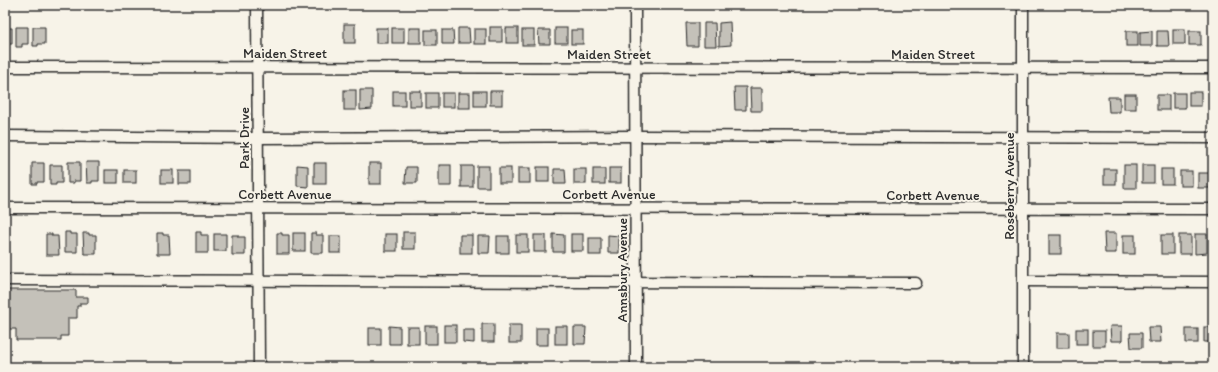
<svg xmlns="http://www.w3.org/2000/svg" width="1218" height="372" font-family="Itim,sans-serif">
<rect width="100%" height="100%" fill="#f7f3e8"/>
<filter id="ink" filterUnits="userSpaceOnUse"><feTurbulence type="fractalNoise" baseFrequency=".025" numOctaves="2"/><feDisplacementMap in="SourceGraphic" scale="8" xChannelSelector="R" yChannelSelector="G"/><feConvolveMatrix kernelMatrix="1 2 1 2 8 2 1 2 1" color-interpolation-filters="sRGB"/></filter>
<g filter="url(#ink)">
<!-- building -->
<g fill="#c4c1b9" stroke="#2b2b2b">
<polygon points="730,22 731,45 719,46 719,23"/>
<polygon points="686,23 698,23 698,46 687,46"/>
<polygon points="704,23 715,23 716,46 704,46"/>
<rect x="344" y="24" width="11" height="19"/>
<polygon points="16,27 28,27 28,44 22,44 22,47 16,47"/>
<polygon points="33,27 45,27 45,44 38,44 38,46 33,46"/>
<rect x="490" y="27" width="12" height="15"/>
<polygon points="5,28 12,28 12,44 5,44 5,47"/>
<rect x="376" y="28" width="12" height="15"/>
<rect x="392" y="28" width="12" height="15"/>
<rect x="409" y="28" width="12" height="15"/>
<polygon points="458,28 469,28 470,43 458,43"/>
<rect x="506" y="28" width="12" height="15"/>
<rect x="555" y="28" width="12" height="15"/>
<rect x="474" y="29" width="12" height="15"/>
<rect x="1173" y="29" width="12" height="15"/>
<rect x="425" y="30" width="12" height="15"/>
<polygon points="442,30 453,30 454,44 442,44"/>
<rect x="522" y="30" width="12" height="15"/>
<polygon points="538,30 550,30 550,44 539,44"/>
<rect x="571" y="30" width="12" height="14"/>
<rect x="1126" y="31" width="12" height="15"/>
<polygon points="1152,31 1152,46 1140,46 1140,32"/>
<polygon points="1157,31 1168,31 1169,46 1157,46"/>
<rect x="1189" y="31" width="12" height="14"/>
<polygon points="734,87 746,87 746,110 735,110"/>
<polygon points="750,88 762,88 762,111 751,111"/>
<rect x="344" y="90" width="12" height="20"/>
<polygon points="360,90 372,90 372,109 360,110"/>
<rect x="393" y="91" width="12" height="15"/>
<rect x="409" y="91" width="12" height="15"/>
<rect x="474" y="91" width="12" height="15"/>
<rect x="490" y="91" width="12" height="14"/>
<rect x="1189" y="92" width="12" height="14"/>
<rect x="426" y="93" width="12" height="15"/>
<rect x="442" y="93" width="12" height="14"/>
<rect x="458" y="93" width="12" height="15"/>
<rect x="1173" y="93" width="12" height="15"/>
<rect x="1124" y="94" width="12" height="15"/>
<rect x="1157" y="95" width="12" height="15"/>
<polygon points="1108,97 1120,97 1120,112 1109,112"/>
<polygon points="68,162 80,162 80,181 74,181 74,183 68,183"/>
<polygon points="86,162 99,162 99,181 92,181 92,183 87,183"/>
<polygon points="32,163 44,163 44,182 37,182 37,184 32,184"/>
<rect x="314" y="163" width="12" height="21"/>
<rect x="369" y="163" width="12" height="21"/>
<polygon points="50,165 62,165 62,183 56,183 56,185 50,185"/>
<polygon points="297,165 308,166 308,187 297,186"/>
<rect x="439" y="165" width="12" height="21"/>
<rect x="1124" y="165" width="12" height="23"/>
<rect x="1142" y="165" width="12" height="18"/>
<rect x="461" y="166" width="12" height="21"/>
<rect x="477" y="166" width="12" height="21"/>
<polygon points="406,167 417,167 417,183 405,183"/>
<rect x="537" y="167" width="12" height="15"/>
<rect x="499" y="168" width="12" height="15"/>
<rect x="518" y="168" width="12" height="15"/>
<rect x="609" y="168" width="12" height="15"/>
<polygon points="554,169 565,169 566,184 554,184"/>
<rect x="574" y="169" width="12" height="15"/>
<rect x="593" y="169" width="12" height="15"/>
<rect x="1104" y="169" width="12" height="15"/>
<rect x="1161" y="169" width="12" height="15"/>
<rect x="105" y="170" width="13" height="13"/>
<rect x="124" y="170" width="12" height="13"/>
<rect x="161" y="170" width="12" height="13"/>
<rect x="179" y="171" width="12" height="13"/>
<rect x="1180" y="171" width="12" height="15"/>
<rect x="1198" y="173" width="12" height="15"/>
<polygon points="65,232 70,232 70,234 77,234 77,252 65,252"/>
<polygon points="196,232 201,232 201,235 208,235 208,253 196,253"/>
<rect x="403" y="232" width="12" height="17"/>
<polygon points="83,233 89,233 89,235 96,235 96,254 84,254"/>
<polygon points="157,233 163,233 163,235 169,235 170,254 157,254"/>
<polygon points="277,233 282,233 282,235 289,235 289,254 277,254"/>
<rect x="293" y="233" width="12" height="18"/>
<polygon points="311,233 316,233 316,235 323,235 323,253 311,253"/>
<polygon points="1104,233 1116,233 1116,253 1105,253"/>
<polygon points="46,234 52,234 52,236 58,236 59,255 46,255"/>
<rect x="214" y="234" width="12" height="17"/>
<rect x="385" y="234" width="12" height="17"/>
<polygon points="553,234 564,235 564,252 553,252"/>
<rect x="571" y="234" width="12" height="17"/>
<polygon points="1195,234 1207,234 1207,253 1195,254"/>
<polygon points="232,235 238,235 238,237 245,237 245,255 232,255"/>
<rect x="460" y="235" width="12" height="18"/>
<rect x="516" y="235" width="12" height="17"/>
<rect x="534" y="235" width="12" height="17"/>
<polygon points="608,235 619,236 619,253 608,253"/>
<rect x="1049" y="235" width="12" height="19"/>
<rect x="1123" y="235" width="12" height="19"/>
<rect x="1161" y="235" width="12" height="19"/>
<rect x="1179" y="235" width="12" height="19"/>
<rect x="330" y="236" width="11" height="17"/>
<polygon points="478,236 490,236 489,253 478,253"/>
<rect x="497" y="236" width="12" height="17"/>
<rect x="589" y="238" width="12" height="17"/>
<polygon points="5,290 76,290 76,297 88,297 88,303 80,303 80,306 77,306 77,318 68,318 68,336 61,336 61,340 16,340 16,329 7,329 7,328 5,328"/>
<rect x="482" y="324" width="12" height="18"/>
<rect x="444" y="325" width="12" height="17"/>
<rect x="509" y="325" width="12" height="18"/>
<polygon points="389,326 400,327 400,344 389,344"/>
<rect x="425" y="326" width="12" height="18"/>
<rect x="555" y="326" width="12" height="18"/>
<polygon points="1110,326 1122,326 1122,341 1111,341"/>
<rect x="407" y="327" width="12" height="17"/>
<polygon points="574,327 586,327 585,344 574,344"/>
<polygon points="1148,327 1160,327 1161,342 1149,342"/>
<rect x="1204" y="327" width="9" height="15"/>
<rect x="369" y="328" width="12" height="17"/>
<rect x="536" y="328" width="12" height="17"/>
<rect x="1076" y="329" width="12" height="15"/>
<rect x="1186" y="329" width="12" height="14"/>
<polygon points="463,330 474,330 474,343 463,342"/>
<rect x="1093" y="331" width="12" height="15"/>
<rect x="1057" y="333" width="12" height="15"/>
<polygon points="1130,333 1142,333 1142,348 1131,348"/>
</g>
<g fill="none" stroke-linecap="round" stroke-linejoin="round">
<!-- minor casing -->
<g stroke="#2b2b2b" stroke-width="13">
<g id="minor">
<polyline points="257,5 259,367"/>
<polyline points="635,5 636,367"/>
<polyline points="1023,5 1023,367"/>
<polyline points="5,67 1213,68"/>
<polyline points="5,136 258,138 636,136 1213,138"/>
<polyline points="5,208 1213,209"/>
<polyline points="5,280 916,283"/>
<polyline points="1023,281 1213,282"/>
</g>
</g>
<!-- minor -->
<use href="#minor" stroke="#f7f3e8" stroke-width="10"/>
</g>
</g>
<g text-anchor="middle" stroke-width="4" stroke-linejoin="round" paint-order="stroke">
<!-- street labels -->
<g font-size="14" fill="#2b2b2b" stroke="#f7f3e8">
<text x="285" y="58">Maiden Street</text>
<text x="609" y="59">Maiden Street</text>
<text x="933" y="59">Maiden Street</text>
<text transform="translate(244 138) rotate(-90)" y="5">Park Drive</text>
<text transform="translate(1009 186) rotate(-90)" y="5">Roseberry Avenue</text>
<text x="285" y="199">Corbett Avenue</text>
<text x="609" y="199">Corbett Avenue</text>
<text x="933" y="200">Corbett Avenue</text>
<text transform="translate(622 270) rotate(-90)" y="5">Annsbury Avenue</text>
</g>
</g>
<!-- margin -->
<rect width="1218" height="372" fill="none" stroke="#f7f3e8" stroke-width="20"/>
<rect x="10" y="10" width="1198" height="352" fill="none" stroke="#2b2b2b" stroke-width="1.5" filter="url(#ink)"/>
</svg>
